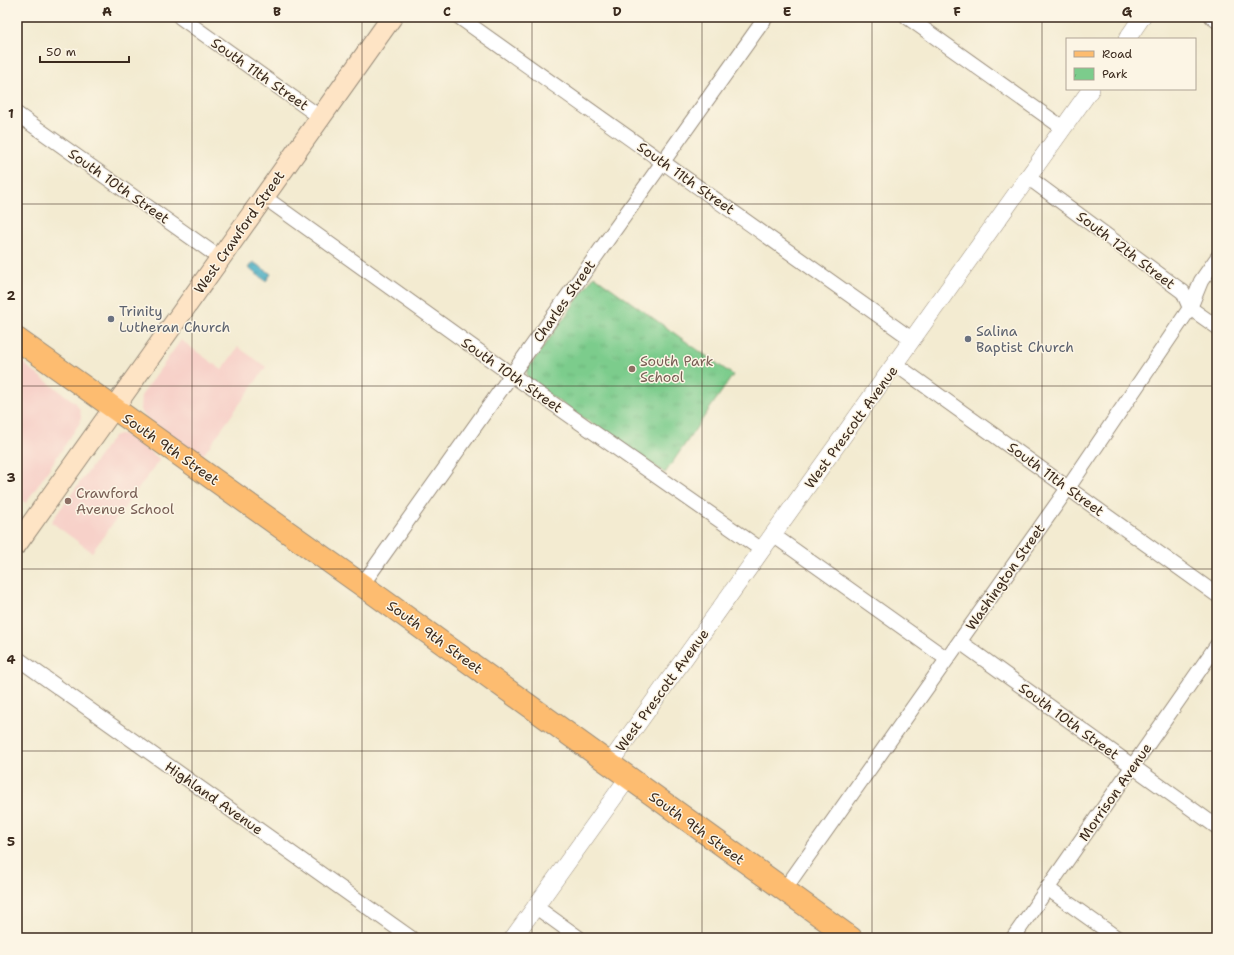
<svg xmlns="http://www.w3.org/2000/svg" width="1234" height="955" font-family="'Shantell Sans',sans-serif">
<defs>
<pattern id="park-tufts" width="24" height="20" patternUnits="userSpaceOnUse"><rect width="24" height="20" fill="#7ccc8c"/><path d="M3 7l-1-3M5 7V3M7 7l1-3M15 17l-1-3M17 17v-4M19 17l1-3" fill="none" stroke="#6caf78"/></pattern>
<pattern id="water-waves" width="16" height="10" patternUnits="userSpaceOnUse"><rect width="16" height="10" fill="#48b1c7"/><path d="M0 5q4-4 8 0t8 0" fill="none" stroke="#3d90a1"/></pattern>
</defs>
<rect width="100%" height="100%" fill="#fcf5e5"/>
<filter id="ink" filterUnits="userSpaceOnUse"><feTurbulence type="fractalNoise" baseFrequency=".025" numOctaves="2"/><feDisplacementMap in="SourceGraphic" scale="8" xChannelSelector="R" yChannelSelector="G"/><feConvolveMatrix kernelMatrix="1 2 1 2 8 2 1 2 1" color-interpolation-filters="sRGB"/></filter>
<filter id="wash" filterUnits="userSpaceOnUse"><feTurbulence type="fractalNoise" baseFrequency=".012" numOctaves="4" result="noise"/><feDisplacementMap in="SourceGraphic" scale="16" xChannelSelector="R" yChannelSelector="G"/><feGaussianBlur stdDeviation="0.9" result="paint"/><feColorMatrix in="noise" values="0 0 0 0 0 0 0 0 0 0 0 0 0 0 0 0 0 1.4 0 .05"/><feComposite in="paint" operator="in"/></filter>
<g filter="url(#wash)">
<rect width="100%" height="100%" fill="#f3ebd1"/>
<!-- built -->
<g fill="#f7d1c9">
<polygon points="181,340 222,370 238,347 266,367 201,458 148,420 140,410 141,396"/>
<polygon points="17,356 31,370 76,403 80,410 81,417 79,424 26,503 17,497"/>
<polygon points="120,434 127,435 160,459 92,552 51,522 114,436"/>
</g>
<!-- park -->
<polygon fill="url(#park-tufts)" stroke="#5c7b55" points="594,276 733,375 665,473 529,381 527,375 527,370"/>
<!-- water -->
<polygon fill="url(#water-waves)" stroke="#426e72" points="253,262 271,274 266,281 248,268"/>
</g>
<g filter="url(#ink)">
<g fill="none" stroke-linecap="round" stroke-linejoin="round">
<!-- minor casing -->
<g stroke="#978a78" stroke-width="16">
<g id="minor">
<polyline points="180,17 320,117"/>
<polyline points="459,17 913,340"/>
<polyline points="907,17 1063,128"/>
<polyline points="1212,17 1217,21"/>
<polyline points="17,114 220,258"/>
<polyline points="1029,178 1183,292 1190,308 1217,327"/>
<polyline points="264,197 512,375 762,550"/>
<polyline points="895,364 1217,595"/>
<polyline points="773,535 947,659"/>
<polyline points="362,585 766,17"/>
<polyline points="960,642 1217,827"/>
<polyline points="17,658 411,938"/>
<polyline points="1047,888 1117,938"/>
<polyline points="784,890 1068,488 1190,308 1201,281 1217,258"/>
<polyline points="536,907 579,938"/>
<polyline points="1013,938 1217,645"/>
</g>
</g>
<!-- tertiary casing -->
<g stroke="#978a78" stroke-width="18">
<g id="tertiary">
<polyline points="1127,39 1142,17"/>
<polyline points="609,764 1091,89"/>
<polyline points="513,938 628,778"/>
</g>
</g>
<!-- secondary casing -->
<g stroke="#978a78" stroke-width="22">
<polyline id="secondary" points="17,544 392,17"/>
</g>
<!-- primary casing -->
<g stroke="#978a78" stroke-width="24">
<polyline id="primary" points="17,339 362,585 851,938"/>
</g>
<!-- minor -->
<use href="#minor" stroke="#fff" stroke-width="14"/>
<!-- tertiary -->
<use href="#tertiary" stroke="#fff" stroke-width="17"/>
<!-- secondary -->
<use href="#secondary" stroke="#fee4c5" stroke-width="20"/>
<!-- primary -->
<use href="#primary" stroke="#fdbc6f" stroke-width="22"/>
</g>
</g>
<!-- grid -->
<path fill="none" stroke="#3b2a1e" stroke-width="1" stroke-opacity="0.55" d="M192 17V938M362 17V938M532 17V938M702 17V938M872 17V938M1042 17V938M17 204H1217M17 386H1217M17 569H1217M17 751H1217"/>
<!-- markers -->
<g fill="#6b7280" stroke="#fcf5e5" stroke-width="1.5">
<circle cx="111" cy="319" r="4"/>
<circle cx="968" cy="339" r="4"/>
</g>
<g fill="#8d6e63" stroke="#fcf5e5" stroke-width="1.5">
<circle cx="632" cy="369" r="4"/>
<circle cx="68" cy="501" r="4"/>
</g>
<g text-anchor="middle" stroke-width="3" stroke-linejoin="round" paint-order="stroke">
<!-- street labels -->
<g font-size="14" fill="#3b2a1e" stroke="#fcf5e5">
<text transform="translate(260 74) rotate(35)" y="5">South 11th Street</text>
<text transform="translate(686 178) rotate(35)" y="5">South 11th Street</text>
<text transform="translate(119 186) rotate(35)" y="5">South 10th Street</text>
<text transform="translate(239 232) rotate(-55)" y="5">West Crawford Street</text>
<text transform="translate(1126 250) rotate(37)" y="5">South 12th Street</text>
<text transform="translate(564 301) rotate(-55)" y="5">Charles Street</text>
<text transform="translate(512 375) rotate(35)" y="5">South 10th Street</text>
<text transform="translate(851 427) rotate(-54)" y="5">West Prescott Avenue</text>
<text transform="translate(171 449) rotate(35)" y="5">South 9th Street</text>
<text transform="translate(1056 479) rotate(36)" y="5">South 11th Street</text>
<text transform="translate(1005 577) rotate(-55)" y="5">Washington Street</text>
<text transform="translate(435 637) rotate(36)" y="5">South 9th Street</text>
<text transform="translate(662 690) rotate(-54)" y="5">West Prescott Avenue</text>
<text transform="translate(1069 721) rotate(36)" y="5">South 10th Street</text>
<text transform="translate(1115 792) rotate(-55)" y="5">Morrison Avenue</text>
<text transform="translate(214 798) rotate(35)" y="5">Highland Avenue</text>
<text transform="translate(697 828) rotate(36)" y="5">South 9th Street</text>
</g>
<!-- worship labels -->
<g font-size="14" fill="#5b616d" stroke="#fcf5e5" text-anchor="start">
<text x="119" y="316">Trinity<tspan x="119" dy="16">Lutheran Church</tspan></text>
<text x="976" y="336">Salina<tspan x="976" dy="16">Baptist Church</tspan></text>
</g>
<!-- education labels -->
<g font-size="14" fill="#785e54" stroke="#fcf5e5" text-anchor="start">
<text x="640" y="366">South Park<tspan x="640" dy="16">School</tspan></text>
<text x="76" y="498">Crawford<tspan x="76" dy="16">Avenue School</tspan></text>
</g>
</g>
<!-- margin -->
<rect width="1234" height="955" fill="none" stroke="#fcf5e5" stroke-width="44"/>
<!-- legend -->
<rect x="1066" y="38" width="130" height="52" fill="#fcf5e5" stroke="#afa495"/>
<rect x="1074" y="51" width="20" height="6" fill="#fdbc6f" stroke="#afa495"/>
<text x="1102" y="58" font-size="12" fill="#3b2a1e">Road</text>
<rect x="1074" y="68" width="20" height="12" fill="url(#park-tufts)" stroke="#afa495"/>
<text x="1102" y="78" font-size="12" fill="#3b2a1e">Park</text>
<!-- scale -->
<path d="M40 56v6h89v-6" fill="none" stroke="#3b2a1e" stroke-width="2"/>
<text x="46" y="56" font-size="12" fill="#3b2a1e" stroke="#fcf5e5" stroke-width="3" paint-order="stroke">50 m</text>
<rect x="22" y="22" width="1190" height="911" fill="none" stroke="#3b2a1e" stroke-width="1.5"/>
<g font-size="13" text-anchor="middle" font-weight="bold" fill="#3b2a1e">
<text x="107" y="16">A</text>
<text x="277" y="16">B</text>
<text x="447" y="16">C</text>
<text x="617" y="16">D</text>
<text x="787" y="16">E</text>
<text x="957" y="16">F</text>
<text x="1127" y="16">G</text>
<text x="11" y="118">1</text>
<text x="11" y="300">2</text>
<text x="11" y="482">3</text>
<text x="11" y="664">4</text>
<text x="11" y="846">5</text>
</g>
</svg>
